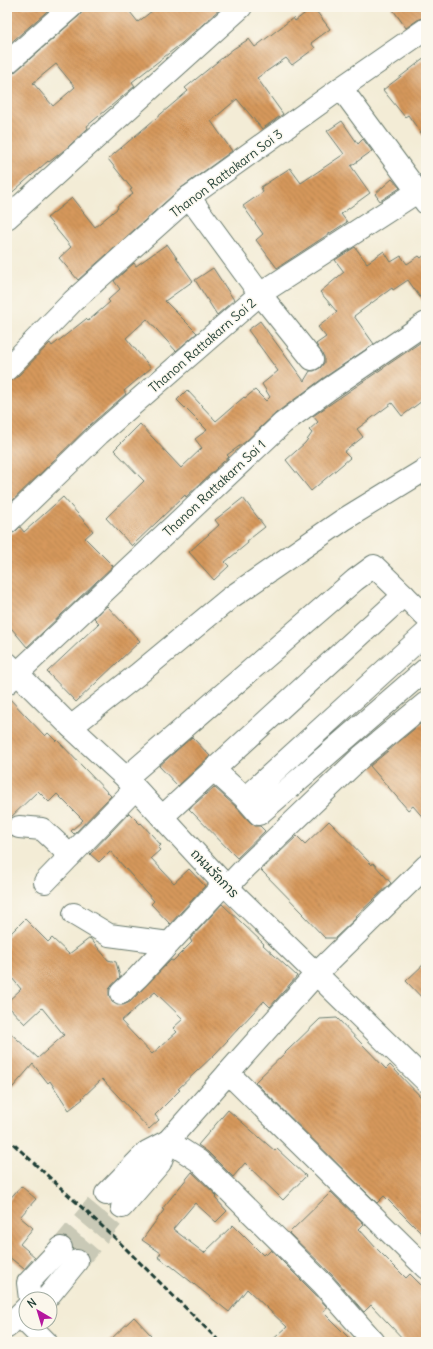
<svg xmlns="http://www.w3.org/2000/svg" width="433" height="1349" font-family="Delius,'Playpen Sans Thai',sans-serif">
<defs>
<pattern id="building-back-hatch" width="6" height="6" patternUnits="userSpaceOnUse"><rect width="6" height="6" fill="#d6985b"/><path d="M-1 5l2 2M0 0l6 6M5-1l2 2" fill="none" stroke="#ad7d4c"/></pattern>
</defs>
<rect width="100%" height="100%" fill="#fbf7ec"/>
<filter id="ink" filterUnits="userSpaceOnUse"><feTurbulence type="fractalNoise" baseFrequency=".025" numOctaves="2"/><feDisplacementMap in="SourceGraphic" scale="8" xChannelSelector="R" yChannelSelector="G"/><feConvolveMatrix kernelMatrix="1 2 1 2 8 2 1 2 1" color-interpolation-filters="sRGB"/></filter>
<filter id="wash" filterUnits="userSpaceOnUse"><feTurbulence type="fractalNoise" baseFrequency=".012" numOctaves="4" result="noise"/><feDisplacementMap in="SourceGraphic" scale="16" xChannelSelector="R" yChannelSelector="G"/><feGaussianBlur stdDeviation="0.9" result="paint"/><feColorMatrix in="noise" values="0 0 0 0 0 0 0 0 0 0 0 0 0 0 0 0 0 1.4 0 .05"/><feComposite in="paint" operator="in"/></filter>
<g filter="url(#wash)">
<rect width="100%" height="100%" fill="#f3ecd6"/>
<g id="blocks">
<!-- building -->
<g fill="url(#building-back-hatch)" fill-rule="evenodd">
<polygon points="7,7 52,7 7,46"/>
<path d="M83 7H126L138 22 157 7H222L182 43 132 82 135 86 87 126 88 128 68 147 49 162 48 161 7 197V79L79 16 83 11ZM56 64 75 87 53 106 33 83Z"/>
<polygon points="313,7 330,29 311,43 315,48 292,65 286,58 257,78 283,114 262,129 237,99 211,121 232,151 181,188 78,280 59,258 71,247 47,218 72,198 95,227 118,208 117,206 133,194 130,190 132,189 108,159 188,91 185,88 233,49 249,39 255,47 293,18 295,21"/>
<polygon points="391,7 426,7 426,17 419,19 406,28"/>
<polygon points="426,57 426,140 408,115 405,117 383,90"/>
<polygon points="342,121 358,144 363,139 372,151 351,166 370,193 341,214 347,222 277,268 256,240 263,234 243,206 263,192 261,187 290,168 301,183 344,154 327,131"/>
<polygon points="392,179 400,188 380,201 375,194"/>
<polygon points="167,244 193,281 165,301 197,333 176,351 147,319 126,338 151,368 124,391 126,394 90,425 7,506 7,381 11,381 16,378 50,343 52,346 86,319 88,321 110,302 108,300 120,289 114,281 134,263 136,266"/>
<polygon points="355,247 367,263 384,251 391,262 401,256 407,264 419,256 421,258 426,254 426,306 408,280 393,290 392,288 354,316 374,344 322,379 276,413 245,442 227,455 229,457 216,468 217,468 186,497 185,495 132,546 106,518 144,481 114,450 140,424 181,468 202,448 195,439 207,430 177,400 187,390 216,421 244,397 245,398 255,390 266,401 270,397 262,384 278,371 248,330 260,321 304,381 310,371 314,371 320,368 324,363 324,357 316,344 326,337 318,327 337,312 320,292 344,272 335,260"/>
<polygon points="213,268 234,300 217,315 195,280"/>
<polygon points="421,342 426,350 426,398 402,416 392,403 357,429 363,437 344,452 350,458 311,491 286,460 305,443 312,433 309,430 318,422 313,416"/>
<polygon points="63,497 93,531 85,538 113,566 27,647 7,623 7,535 15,532 20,527 24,532"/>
<polygon points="243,498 265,527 247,541 248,543 225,562 229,566 214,580 189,552 219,525 215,520"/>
<polygon points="107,606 140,641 76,702 47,672 99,623 94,618"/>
<polygon points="7,696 45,736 48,733 56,741 57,740 111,796 74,834 71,831 83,820 57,794 49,802 38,791 7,821"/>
<polygon points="426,719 426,821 413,806 408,810 370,766"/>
<polygon points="192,737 210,756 178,786 159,766"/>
<polygon points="214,787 236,807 250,822 255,826 260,826 265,831 237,858 189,809"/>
<polygon points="129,813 140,824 141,823 161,845 158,848 160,850 151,858 174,883 189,869 205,886 170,924 151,904 154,901 110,851 99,862 90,854"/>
<polygon points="329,821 372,865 373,863 391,883 355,917 356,918 335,938 325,938 302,914 303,913 261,870 297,836 305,844"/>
<path d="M222 904 264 944 263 945 297 976 270 1007 264 1001 215 1054 178 1089 180 1090 155 1115 159 1120 149 1129 102 1079 82 1098 83 1099 69 1110 50 1081 48 1083 33 1064 7 1094V1030L38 1058 64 1035 42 1008 25 1024 7 1005V1002L21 989 7 972V937L25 919 48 942 52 938 69 954 90 938 108 960 116 962 120 977 109 989V995L112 1002 117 1005H123L130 1002 171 960 173 961 192 942 190 939ZM155 992 183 1019 173 1028 177 1032 152 1054 121 1021Z"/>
<polygon points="426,962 426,1002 406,981"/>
<polygon points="337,1018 386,1069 390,1065 426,1102 426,1238 384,1196 377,1203 255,1082 320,1019"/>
<polygon points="228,1110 275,1151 277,1149 306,1176 283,1200 245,1163 233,1177 208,1152 198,1145"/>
<polygon points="192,1172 217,1196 215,1198 227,1211 216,1222 195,1203 173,1229 204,1253 233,1225 263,1255 265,1253 266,1255 271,1250 314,1293 327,1307 323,1312 353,1342 270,1342 287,1327 247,1289 229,1312 170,1265 170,1266 158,1257 161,1253 142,1240 164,1210 162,1209"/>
<polygon points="21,1186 36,1199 20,1217 33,1228 20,1244 35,1257 24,1269 8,1256 7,1258 7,1202"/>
<polygon points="331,1192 364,1224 359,1229 376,1248 406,1278 410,1274 426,1290 426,1342 406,1342 371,1305 364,1312 332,1275 289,1233"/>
<polygon points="134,1317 151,1335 143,1342 108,1342"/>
</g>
</g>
</g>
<g filter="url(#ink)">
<use href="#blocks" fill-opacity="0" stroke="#697a6d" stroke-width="1"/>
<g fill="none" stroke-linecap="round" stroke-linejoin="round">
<!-- minor-tunnel -->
<g stroke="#c9c9b6" stroke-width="22" stroke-dasharray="22 11" stroke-linecap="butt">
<polyline points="61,1248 106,1194"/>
<polyline points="77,1261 122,1207"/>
</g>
<!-- minor casing -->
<g stroke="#697a6d" stroke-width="24">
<g id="minor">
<polyline points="7,63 71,7"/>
<polyline points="341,88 426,203"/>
<polyline points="189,197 260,294 312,359"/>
<polyline points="7,218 241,7"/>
<polyline points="7,369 73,301 189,197 341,88 426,29"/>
<polyline points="7,523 99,434 260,294 417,192"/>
<polyline points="404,595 426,617"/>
<polyline points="426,633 245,798 259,814 426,669"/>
<polyline points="7,663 71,727 126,778 224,884 426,1081"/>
<polyline points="7,683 283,423 329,389 426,323"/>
<polyline points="71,727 137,675 230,598 343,520 426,469"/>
<polyline points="214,770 245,798"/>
<polyline points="126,778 355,580 374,566 404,595 162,817"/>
<polyline points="19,827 42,829 56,842 70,856"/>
<polyline points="45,882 135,789"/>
<polyline points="227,887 247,866 362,756 426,703"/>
<polyline points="74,914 109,935 169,943"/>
<polyline points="121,993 138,977 224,884"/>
<polyline points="228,1073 426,1268"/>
<polyline points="168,1141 199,1161 323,1284 374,1342"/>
<polyline points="106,1194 147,1152 168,1141"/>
<polyline points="122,1207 160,1163 168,1141 228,1073 316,974 426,866"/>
<polyline points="30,1299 28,1283 61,1248"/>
<polyline points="46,1299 77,1261"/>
<polyline points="27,1323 46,1342"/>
<polyline points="7,1327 26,1308"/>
</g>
</g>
<!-- minor -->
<use href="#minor" stroke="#fff" stroke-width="22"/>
<!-- rail -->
<polyline stroke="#1f3d34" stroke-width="3" stroke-dasharray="6 3" stroke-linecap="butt" points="7,1138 117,1240 220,1342"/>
</g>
</g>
<g text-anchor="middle" stroke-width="3" stroke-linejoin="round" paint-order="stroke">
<!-- street labels -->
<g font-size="13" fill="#1f3d34" stroke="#fbf7ec">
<text transform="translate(226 173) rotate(-37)" y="5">Thanon Rattakarn Soi 3</text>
<text transform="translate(202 345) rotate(-41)" y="5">Thanon Rattakarn Soi 2</text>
<text transform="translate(214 488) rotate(-43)" y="5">Thanon Rattakarn Soi 1</text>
<text transform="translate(215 873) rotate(46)" y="5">ถนนรัถการ</text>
</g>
</g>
<!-- margin -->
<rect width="433" height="1349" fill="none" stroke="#fbf7ec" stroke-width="24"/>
<!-- north arrow -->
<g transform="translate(38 1311) rotate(322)"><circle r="19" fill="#fbf7ec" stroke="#a3ada2"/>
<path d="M0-3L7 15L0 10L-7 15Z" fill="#b5179e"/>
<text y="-6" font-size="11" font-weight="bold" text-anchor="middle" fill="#1f3d34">N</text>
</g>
</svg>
